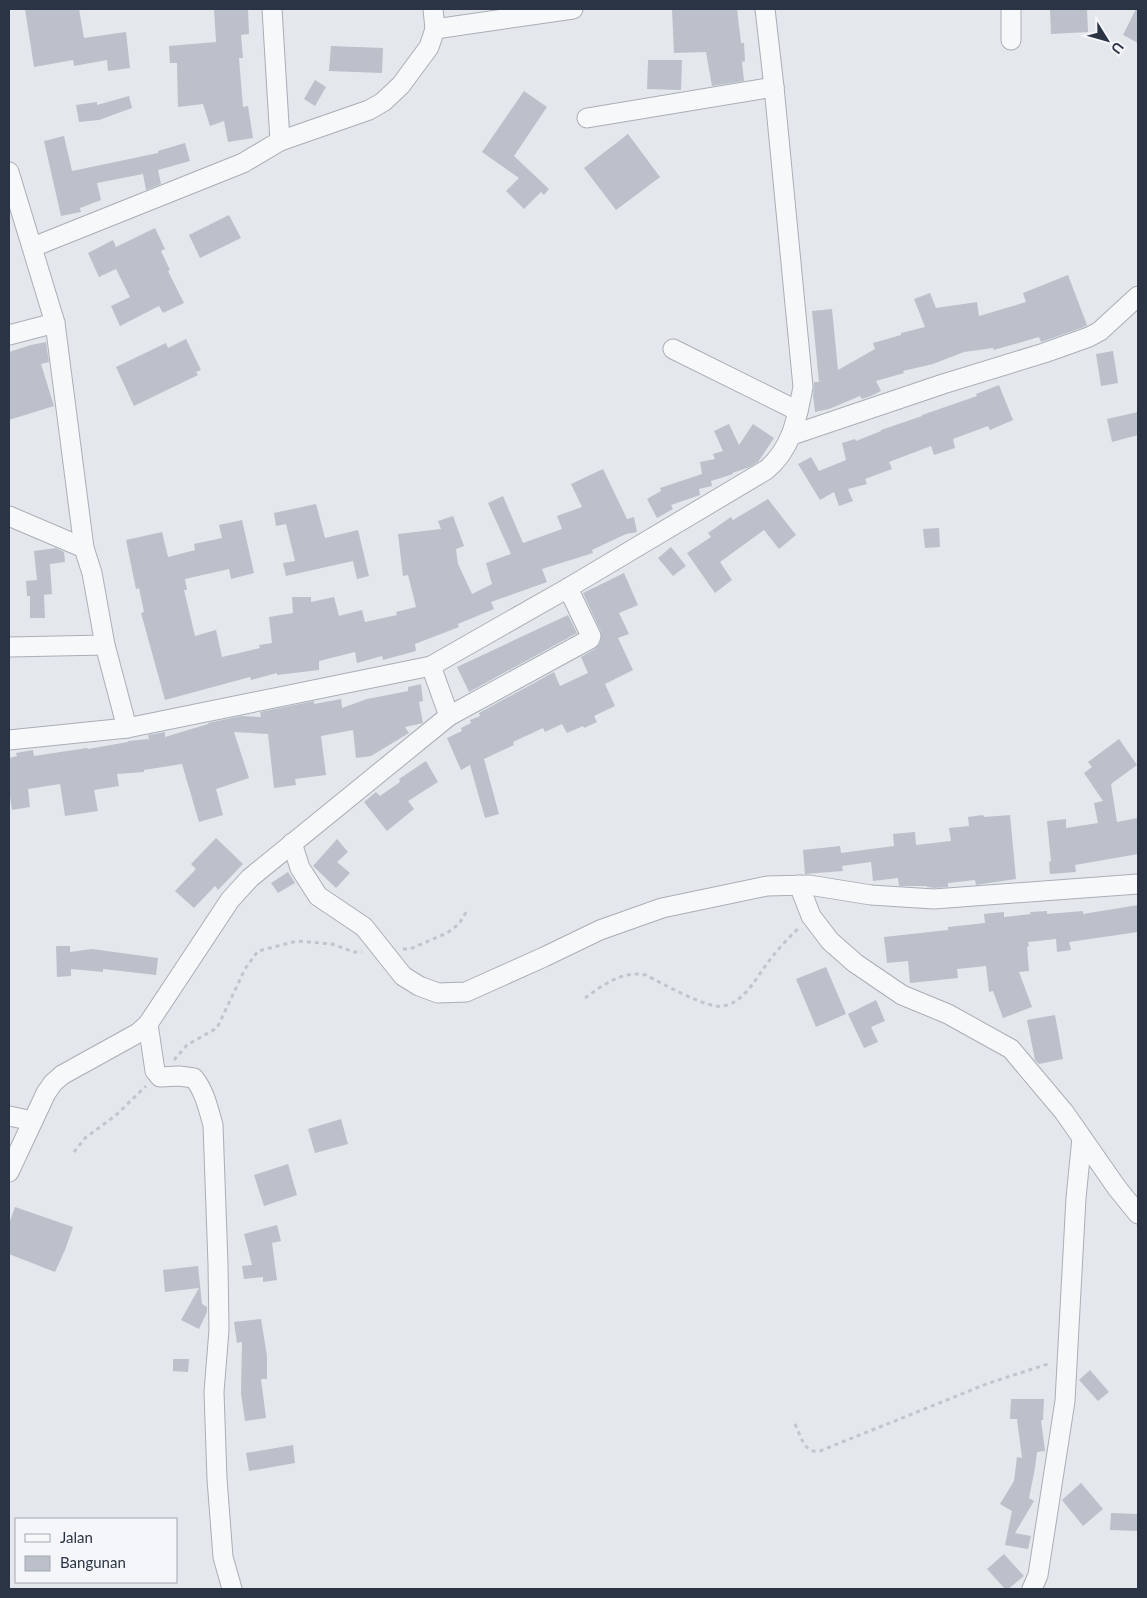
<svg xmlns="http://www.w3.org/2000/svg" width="1147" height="1598" font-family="Lato,sans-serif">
<rect width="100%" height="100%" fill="#e4e7ec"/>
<!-- building -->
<g fill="#bbc0ca">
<polygon points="25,9 79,9 84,38 126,32 130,68 108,71 107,60 74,66 73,60 34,67"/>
<polygon points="214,9 248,9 249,34 241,35 243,58 239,58 243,107 248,106 253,138 228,142 224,121 210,126 203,104 178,107 177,63 170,63 169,46 216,42"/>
<polygon points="672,9 737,9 741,43 744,43 745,61 742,62 744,81 712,86 706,52 674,53"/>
<polygon points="1050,9 1087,9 1088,32 1051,34"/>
<polygon points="1136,9 1138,9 1138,43 1123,35"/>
<polygon points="331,46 383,48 382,73 329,71"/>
<polygon points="648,60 682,60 681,90 647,89"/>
<polygon points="315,80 326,87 315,106 304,99"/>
<polygon points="524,91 547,107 514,156 549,189 544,195 541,192 524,209 506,191 519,178 482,152"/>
<polygon points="129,96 132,108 99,120 79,122 76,105 97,102 97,105"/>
<polygon points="628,134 660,177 616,210 584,168"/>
<polygon points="64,136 72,171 158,153 158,151 185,143 190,161 158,170 161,184 146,190 143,174 97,183 101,200 80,208 81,212 61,216 44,141"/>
<polygon points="229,215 241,238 200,258 189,235"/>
<polygon points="155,228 165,249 161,251 170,270 168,271 184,303 163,313 159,306 120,326 111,306 130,297 116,269 99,277 88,253 113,240 116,247"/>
<polygon points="1068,275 1087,325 1084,327 1041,342 1039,337 994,350 993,348 964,352 933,364 903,371 904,373 876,381 881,391 871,396 862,399 860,396 829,409 815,412 813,396 814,382 819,382 812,311 832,309 838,370 875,349 873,343 901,335 901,333 925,327 914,299 930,293 936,308 977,302 979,316 1026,302 1023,293"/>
<polygon points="186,339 201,370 196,372 198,375 134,406 116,367 166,343 168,348"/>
<polygon points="46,342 49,362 41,364 54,406 9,420 9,352 31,345"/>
<polygon points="1113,351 1118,383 1101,386 1096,354"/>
<polygon points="999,385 1013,420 990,430 988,426 953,439 955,448 934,455 931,446 889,462 892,469 865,479 867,484 848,489 853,501 839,506 834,492 820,500 798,464 811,457 819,471 846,460 842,443 855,439 856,441 881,431 881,430 922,416 922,415 977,396 976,394"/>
<polygon points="1138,412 1138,435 1112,442 1107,419"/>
<polygon points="729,424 739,445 753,424 774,438 758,462 750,467 732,473 733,474 711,481 712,486 699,489 700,495 671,505 673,509 657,518 647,499 661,491 660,488 702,474 700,462 715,459 713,454 723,451 714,431"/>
<polygon points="603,469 627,519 634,517 637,532 626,534 592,550 593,553 542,569 547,582 491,602 494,609 458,624 459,627 415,644 416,651 383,660 382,656 357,663 355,652 319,661 319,670 277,675 277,673 251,680 250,677 165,700 141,613 144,612 139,588 136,589 126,540 162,532 168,557 195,550 194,544 222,538 219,525 242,520 254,573 231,579 229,569 185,579 187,590 184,590 195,636 216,630 222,657 260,648 259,645 272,643 269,617 293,613 292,597 311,597 311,602 334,597 339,616 362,610 365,622 397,615 396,612 416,607 408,575 403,576 398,534 441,529 438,521 453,516 464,546 456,549 458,564 472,594 492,584 486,563 511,554 488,503 503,496 523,543 562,529 557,516 582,507 571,484"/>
<polygon points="768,499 796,535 779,549 764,530 720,562 732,580 715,593 687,553 711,537 708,533 731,517 733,520"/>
<polygon points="316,504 325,538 358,530 369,576 357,579 353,561 286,576 283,563 295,561 286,524 276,526 274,513"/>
<polygon points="939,528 940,547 925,548 923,529"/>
<polygon points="671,547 686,566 673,576 658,558"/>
<polygon points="56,548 64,552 65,562 50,564 52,594 44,595 45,618 30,618 30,596 27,596 26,581 37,580 34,551"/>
<polygon points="624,573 638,605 619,613 629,634 618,638 633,670 605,684 615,706 594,716 597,722 584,728 583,726 567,733 562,724 545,732 543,728 513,742 514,745 484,759 499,814 485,818 470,765 461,770 447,738 462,731 461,728 471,723 470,720 480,716 479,713 554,672 560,686 588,673 581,657 595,649 600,643 601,632 583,593"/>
<polygon points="568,615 577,633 469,692 457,667"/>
<polygon points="421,684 423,701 419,702 423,723 405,727 409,733 371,756 356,758 353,730 321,736 326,775 295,779 296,785 274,788 268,734 234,732 249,778 216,789 223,815 199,822 182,764 144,770 144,772 117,774 119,786 94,790 98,811 65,816 60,784 28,789 30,807 12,810 9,790 9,758 17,756 16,753 33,750 34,756 87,748 88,749 128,742 128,741 149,739 148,735 165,732 165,737 208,724 208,723 241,716 261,717 260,712 314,701 314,704 341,699 342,708 367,699 408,691 408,687"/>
<polygon points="1119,739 1137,765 1111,784 1117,822 1138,818 1138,854 1075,865 1076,872 1050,874 1049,862 1051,861 1047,821 1066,819 1066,828 1098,823 1094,803 1103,801 1084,773 1092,767 1088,762"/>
<polygon points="426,761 438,782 408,801 414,809 387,831 364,802 376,792 380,796 400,782 399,779"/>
<polygon points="983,815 984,817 1010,815 1016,879 976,885 975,880 948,883 948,887 934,888 927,887 926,886 899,886 898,878 873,881 871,862 842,866 843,871 805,874 803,850 840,846 841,853 894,846 893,834 915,832 916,845 951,841 949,828 969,826 968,817"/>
<polygon points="216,838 243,864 218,890 215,886 194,908 175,891 196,869 191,864"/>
<polygon points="337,839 348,852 337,862 350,873 336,888 313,866"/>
<polygon points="288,872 295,883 278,893 271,883"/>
<polygon points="1138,905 1138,932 1069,942 1071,950 1057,952 1056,939 1028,942 1029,946 1027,947 1029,971 1019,972 1032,1007 1003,1018 993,991 989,992 986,966 957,969 958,978 910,983 908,961 887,963 884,937 948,930 948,927 985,923 984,914 1004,912 1004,917 1031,914 1030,912 1047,911 1047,914 1083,911 1083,914"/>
<polygon points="56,946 70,946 70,952 92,949 158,958 156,975 103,969 103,972 71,969 71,976 57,977"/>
<polygon points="826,967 846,1014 816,1027 796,979"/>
<polygon points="876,1000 885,1021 871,1027 878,1042 864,1048 848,1014"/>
<polygon points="1055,1015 1063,1059 1039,1064 1035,1060 1027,1020"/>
<polygon points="341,1119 348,1144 315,1153 308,1129"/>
<polygon points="288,1164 297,1195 264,1206 254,1175"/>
<polygon points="15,1207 73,1227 65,1250 55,1272 9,1254 9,1224"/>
<polygon points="277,1225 281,1241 272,1243 277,1280 263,1282 263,1277 244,1279 242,1266 252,1265 244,1234"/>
<polygon points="198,1266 202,1304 207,1307 207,1312 199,1329 181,1320 199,1288 165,1292 163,1270"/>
<polygon points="261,1319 267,1356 267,1379 261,1379 266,1418 245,1421 241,1393 242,1342 237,1343 234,1322"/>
<polygon points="173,1359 189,1359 188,1372 173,1371"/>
<polygon points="1090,1370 1109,1392 1098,1401 1079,1380"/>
<polygon points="1011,1399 1044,1399 1043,1420 1041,1420 1045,1451 1037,1452 1035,1468 1029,1498 1034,1501 1015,1533 1031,1536 1028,1549 1005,1545 1012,1511 1000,1504 1014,1481 1017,1457 1022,1458 1017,1419 1010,1419"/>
<polygon points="293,1445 295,1463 249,1471 246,1453"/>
<polygon points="1081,1483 1103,1509 1083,1526 1062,1500"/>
<polygon points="1111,1513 1138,1514 1138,1531 1110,1530"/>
<polygon points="1004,1554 1024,1576 1008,1589 1005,1589 987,1569"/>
</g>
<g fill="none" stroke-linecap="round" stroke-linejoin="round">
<!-- minor casing -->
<g stroke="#a9aeb7" stroke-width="21">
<g id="minor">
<polyline points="272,9 280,141"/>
<polyline points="435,29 573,9"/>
<polyline points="1011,40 1011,9"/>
<polyline points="587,118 774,87"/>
<polyline points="9,172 55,323 84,548 92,573 105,645 127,728"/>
<polyline points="33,247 243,163 280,141 369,110 383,102 401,85 429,47 435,29 433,9"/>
<polyline points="9,335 55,323"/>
<polyline points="673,349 798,411"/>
<polyline points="792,435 943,384 1044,353 1089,337 1100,331 1138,296"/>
<polyline points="9,516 84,548"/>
<polyline points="9,647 105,645"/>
<polyline points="449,716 590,639 591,636 568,588"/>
<path d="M9 740 127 728 431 666 568 588 766 470C792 449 797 418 803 387L774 87 765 9"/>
<polyline points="292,843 300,868 318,896 364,927 403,976 419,986 438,993 466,992 544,957 600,930 662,908 767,886 809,885 871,895 934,899 1138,884"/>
<polyline points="799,885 811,916 830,941 855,963 902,995 948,1014 1011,1049 1064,1112 1117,1188 1138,1214"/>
<path d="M148 1024 155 1071 160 1077 179 1076 194 1078C205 1092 208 1108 213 1125L218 1264 219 1330 214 1392 217 1479 223 1557 232 1589"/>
<polyline points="9,1116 33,1121"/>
<polyline points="9,1172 46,1093 53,1083 62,1075 138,1033 148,1024 230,900 250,878 449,716 431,666"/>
<polyline points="1032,1589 1038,1575 1065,1401 1076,1198 1082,1138"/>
</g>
</g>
<!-- path -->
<g stroke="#c2c5cb" stroke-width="3" stroke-dasharray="4 4" stroke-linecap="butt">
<polyline points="403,949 410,949 447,933 459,924 468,909"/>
<path d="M585 998C603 985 623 970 646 975 665 985 697 1003 716 1006 742 1009 756 977 769 961 778 949 789 937 800 927"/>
<polyline points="174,1060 187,1045 217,1028 245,969 258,951 297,941 332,944 354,952 362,952"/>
<polyline points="74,1152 85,1138 115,1116 146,1086"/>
<path d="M795 1424C801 1436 804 1454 820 1451L989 1383 1051 1363"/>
</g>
<!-- minor -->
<use href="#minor" stroke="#f7f8fa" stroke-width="19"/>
</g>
<!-- border -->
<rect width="1147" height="1598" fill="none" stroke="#2b3445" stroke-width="20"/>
<!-- legend -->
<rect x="15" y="1518" width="162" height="65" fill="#f4f6f9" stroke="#a4a8b1"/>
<rect x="25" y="1534" width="25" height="8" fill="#f7f8fa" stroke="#a4a8b1"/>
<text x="60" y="1543" font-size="15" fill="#2b3445">Jalan</text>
<rect x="25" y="1556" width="25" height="15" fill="#bbc0ca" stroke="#a4a8b1"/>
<text x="60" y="1568" font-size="15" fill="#2b3445">Bangunan</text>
<!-- north arrow -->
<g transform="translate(1107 40) rotate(127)" stroke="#f4f6f9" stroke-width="4" paint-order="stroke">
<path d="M0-4L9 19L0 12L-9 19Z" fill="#2b3445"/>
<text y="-8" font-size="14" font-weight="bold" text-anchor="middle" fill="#2b3445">U</text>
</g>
</svg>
